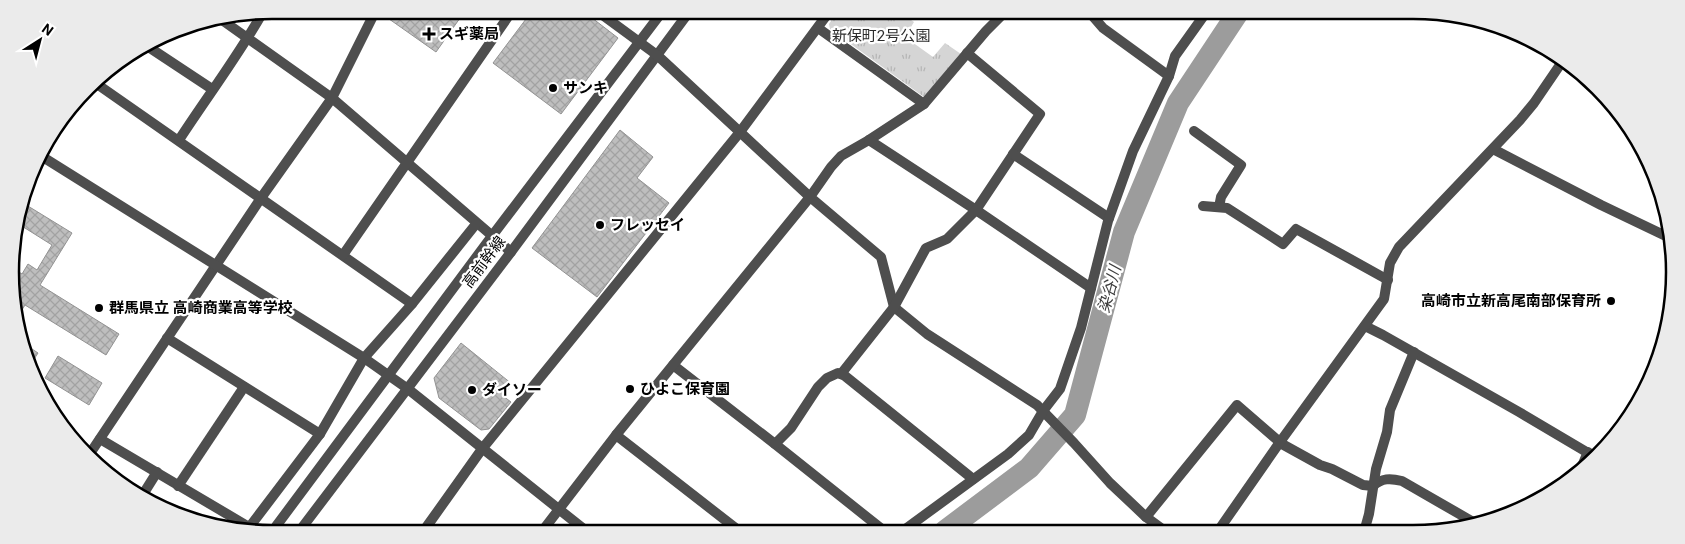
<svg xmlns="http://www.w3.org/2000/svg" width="1685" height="544" font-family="Roboto,'Noto Sans JP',sans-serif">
<defs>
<pattern id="grass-tufts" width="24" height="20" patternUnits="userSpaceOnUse" patternTransform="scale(1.25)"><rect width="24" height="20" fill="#d5d5d5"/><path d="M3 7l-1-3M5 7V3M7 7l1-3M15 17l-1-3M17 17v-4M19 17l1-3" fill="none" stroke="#b5b5b5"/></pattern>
<pattern id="building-cross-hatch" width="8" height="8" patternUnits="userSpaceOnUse" patternTransform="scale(1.25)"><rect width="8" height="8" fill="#bebebe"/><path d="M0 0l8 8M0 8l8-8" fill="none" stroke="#a2a2a2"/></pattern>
</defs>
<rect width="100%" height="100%" fill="#fff"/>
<!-- grass -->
<polygon fill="url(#grass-tufts)" points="837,12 901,13 914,22 905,37 933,57 945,43 961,54 924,97 830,29 829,24"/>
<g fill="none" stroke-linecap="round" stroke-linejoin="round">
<!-- river -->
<polyline stroke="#9c9c9c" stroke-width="22" points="945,531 1029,468 1075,415 1124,232 1178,103 1237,14"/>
</g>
<!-- building -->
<g fill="url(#building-cross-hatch)" stroke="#929292">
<polygon points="383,10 465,11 436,52 382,14"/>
<polygon points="532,11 583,11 618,38 561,114 493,63"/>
<polygon points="620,130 653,157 637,178 669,203 597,297 532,248"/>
<polygon points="23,203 72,233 40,285 119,334 106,355 25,305 17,318 14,269 22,274 28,264 37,270 52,245 17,223"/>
<polygon points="20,341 38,353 31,364 28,357"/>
<polygon points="461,343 512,384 503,396 511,402 489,429 481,430 439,398 434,378"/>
<polygon points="58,356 102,383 89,405 45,378"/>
</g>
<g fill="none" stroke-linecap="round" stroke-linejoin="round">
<!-- minor -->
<g stroke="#4e4e4e" stroke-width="10">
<polyline points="1004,13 986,31 924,104 869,140 841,156 831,167 810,197 881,257 894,307 927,334 1037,405 1074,443 1110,483 1146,517 1165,531"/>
<polyline points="1090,13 1103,28 1169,76"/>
<polyline points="222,20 332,98 511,252"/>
<polyline points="818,28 924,104"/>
<polyline points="147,46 212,89"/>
<polyline points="94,82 412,304"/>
<polyline points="1194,131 1241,165 1221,197 1219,207"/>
<path d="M179 140C207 97 238 56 263 12"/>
<polyline points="869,140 976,210 1040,114 967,53"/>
<polyline points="1493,149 1601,205 1670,238"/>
<polyline points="1013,154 1109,218"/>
<polyline points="1203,206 1227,208 1283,244 1296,229 1388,280"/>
<polyline points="343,255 512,11"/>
<polyline points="1365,326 1383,335 1519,412 1595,457"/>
<polyline points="167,338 320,434"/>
<polyline points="673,365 775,444 883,530"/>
<polyline points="841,374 894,307 926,248 947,239 976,210 1091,288"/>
<polyline points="616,435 738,530"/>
<polyline points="100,439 249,527"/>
<polyline points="775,444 791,428 818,387 827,378 838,373 845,376 973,479"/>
<polyline points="89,455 261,198 332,98 376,10"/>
<polyline points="1579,473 1588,452"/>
<polyline points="178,486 244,387"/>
<polyline points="142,496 157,472"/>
<path d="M1146 517 1237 405 1282 444 1320 465 1332 469 1363 485 1373 486C1382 478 1390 478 1402 481L1475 523"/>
<polyline points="248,529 320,434 364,358 412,304 476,224"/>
<polyline points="425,529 482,449 740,132 829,12"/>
<polyline points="904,530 1008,454 1029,435 1043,411 1060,389 1081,328 1108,221 1133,151 1169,76 1175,56 1205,14"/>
<polyline points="1218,531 1280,442 1384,299 1390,263 1399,247 1520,120 1534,103 1564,59"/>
<polyline points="1364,532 1369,514 1376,469 1387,432 1390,410 1414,352"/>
</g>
<!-- tertiary -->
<g stroke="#4e4e4e" stroke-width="10">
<polyline points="38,154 364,358 408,389 585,530"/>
<polyline points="274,529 492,236 662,12"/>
<polyline points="301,529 511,252 689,12"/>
<polyline points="543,530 616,435 810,197 657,55 597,11"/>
</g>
</g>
<!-- markers -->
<g fill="#000" stroke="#fff" stroke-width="2">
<path d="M426.5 26.5h5v5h5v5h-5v5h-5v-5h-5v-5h5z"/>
<circle cx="553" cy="88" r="5"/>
<circle cx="600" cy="225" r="5"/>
<circle cx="1611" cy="301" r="5"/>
<circle cx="99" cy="308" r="5"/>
<circle cx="630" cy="389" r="5"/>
<circle cx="472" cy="390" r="5"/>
</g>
<g text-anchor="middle" stroke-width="4.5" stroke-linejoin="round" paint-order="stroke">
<!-- poi labels -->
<g font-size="15" font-weight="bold" fill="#000" stroke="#fff" text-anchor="start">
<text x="439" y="39">スギ薬局</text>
<text x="563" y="93">サンキ</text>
<text x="610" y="230">フレッセイ</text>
<text x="1601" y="306" text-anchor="end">高崎市立新高尾南部保育所</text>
<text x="109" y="313">群馬県立 高崎商業高等学校</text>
<text x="640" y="394">ひよこ保育園</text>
<text x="482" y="395">ダイソー</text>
</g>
<!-- park labels -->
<g font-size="15" fill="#2c2c2c" stroke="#fff">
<text x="881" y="41">新保町2号公園</text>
</g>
<!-- street labels -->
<g font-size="15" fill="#000" stroke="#fff">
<text transform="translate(484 262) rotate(-53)" y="5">高前幹線</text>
</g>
<!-- water labels -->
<g font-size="16" font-style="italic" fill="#3d3d3d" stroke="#fff">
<text transform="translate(1109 289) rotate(-75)" y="6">染谷川</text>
</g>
</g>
<!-- crop -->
<path d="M0 0H1685V544H0ZM272 19H1413A253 253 0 0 1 1666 272V272A253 253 0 0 1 1413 525H272A253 253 0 0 1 19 272V272A253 253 0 0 1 272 19Z" fill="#ebebeb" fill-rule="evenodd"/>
<path fill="none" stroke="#000" stroke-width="2.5" d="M272 19H1413A253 253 0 0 1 1666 272V272A253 253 0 0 1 1413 525H272A253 253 0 0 1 19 272V272A253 253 0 0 1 272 19Z"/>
<!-- north arrow -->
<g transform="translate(40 40) rotate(36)" stroke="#ffffff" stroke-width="4" paint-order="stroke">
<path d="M0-4L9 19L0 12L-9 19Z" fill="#000000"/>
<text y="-8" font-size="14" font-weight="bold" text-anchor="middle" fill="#000000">N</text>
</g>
</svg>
